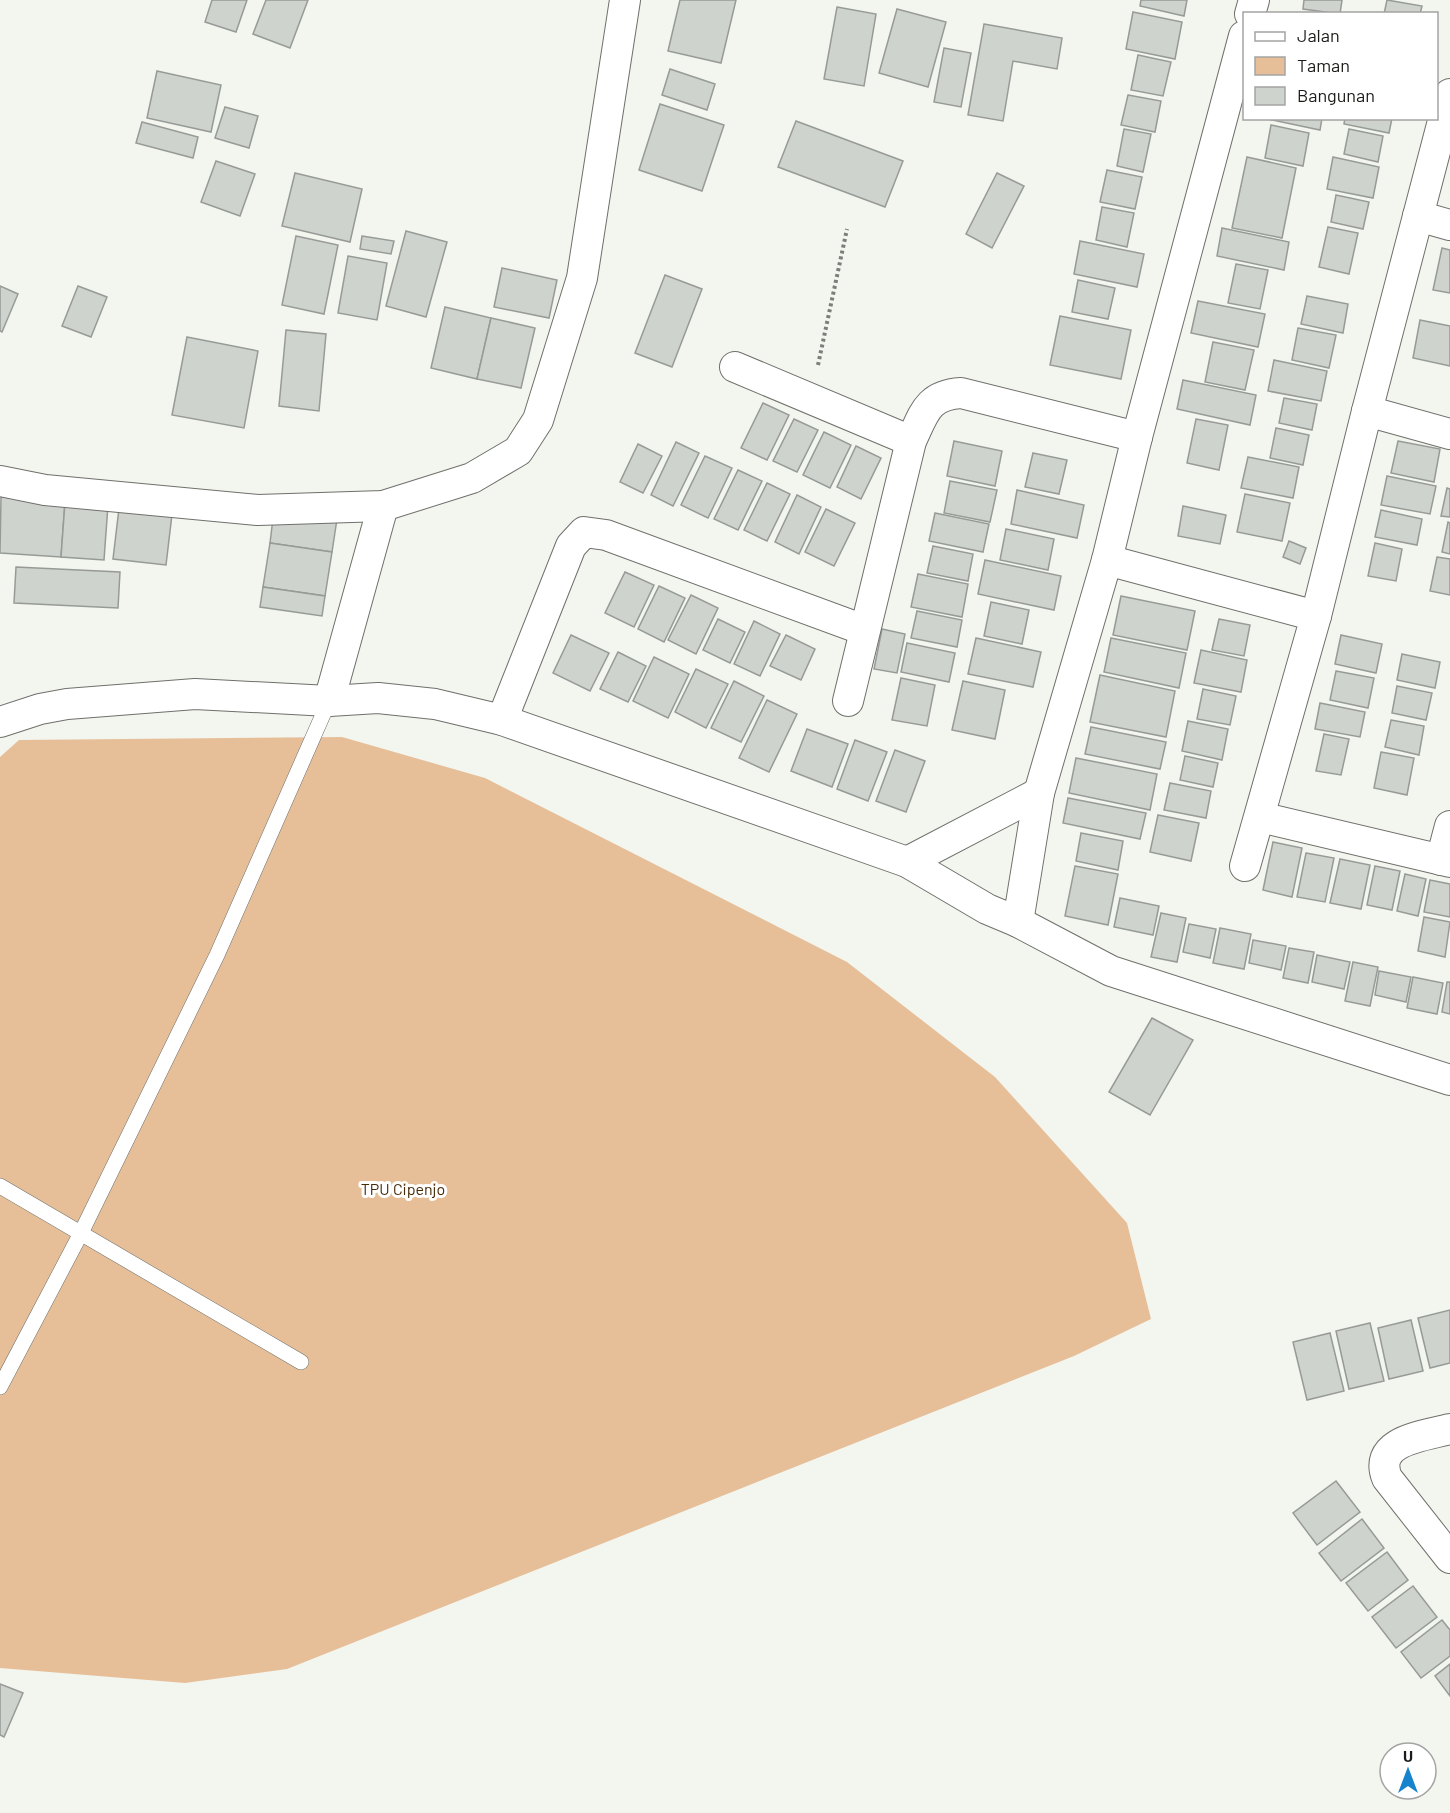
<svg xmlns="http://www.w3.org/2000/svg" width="1450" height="1813" font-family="Barlow,sans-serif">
<rect width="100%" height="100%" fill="#f3f5ef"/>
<!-- green -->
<polygon fill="#e6bf99" points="342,737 485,778 847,962 995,1077 1127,1223 1151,1319 1074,1356 287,1669 185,1683 0,1668 0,757 19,740"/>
<!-- building -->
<g fill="#ced3ce" stroke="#979b97" stroke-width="1.5">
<polygon points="212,0 247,0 236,32 205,22"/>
<polygon points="266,0 308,0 290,48 253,34"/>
<polygon points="680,0 736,0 721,63 668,51"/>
<polygon points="1141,0 1187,0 1184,16 1140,6"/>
<polygon points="1304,0 1342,0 1340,14 1303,9"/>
<polygon points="1387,0 1422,6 1420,14 1384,14"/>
<polygon points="837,7 876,14 864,86 824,79"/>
<polygon points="897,9 946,22 928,87 879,73"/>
<polygon points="1133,12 1182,22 1175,59 1126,49"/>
<polygon points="984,24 1062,38 1057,69 1013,61 1003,121 968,115"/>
<polygon points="944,48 971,53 961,107 934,102"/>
<polygon points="1138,55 1171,62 1163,96 1131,90"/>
<polygon points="670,69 715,84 707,110 662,95"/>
<polygon points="157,71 221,85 211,132 147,118"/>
<polygon points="1128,95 1161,101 1155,132 1121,125"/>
<polygon points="660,104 724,125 702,191 639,170"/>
<polygon points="225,107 258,116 249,148 215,138"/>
<polygon points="1263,118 1322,118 1320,130"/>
<polygon points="1345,118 1392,118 1389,133 1344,124"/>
<polygon points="796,121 903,161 885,207 778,167"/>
<polygon points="142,122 198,137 193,158 136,143"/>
<polygon points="1271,125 1309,133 1303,166 1265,158"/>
<polygon points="1124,129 1151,134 1143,172 1117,166"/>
<polygon points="1349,129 1383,136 1378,162 1344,154"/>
<polygon points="1247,157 1296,168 1282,238 1232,228"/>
<polygon points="1333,157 1379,167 1373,198 1327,189"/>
<polygon points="216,161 255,174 240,216 201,202"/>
<polygon points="1107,170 1142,177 1135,209 1100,202"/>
<polygon points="295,173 362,189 350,242 282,226"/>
<polygon points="997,173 1024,186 992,248 966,234"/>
<polygon points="1336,195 1369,202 1363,229 1331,222"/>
<polygon points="1102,207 1134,213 1127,247 1096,240"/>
<polygon points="1328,227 1358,233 1349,274 1319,267"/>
<polygon points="1222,228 1289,242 1284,270 1217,256"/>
<polygon points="406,231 447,242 426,317 386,306"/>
<polygon points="296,236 338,245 324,314 282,305"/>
<polygon points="362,236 394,241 391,254 360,249"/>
<polygon points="1080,241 1144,254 1137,287 1074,274"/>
<polygon points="1442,248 1450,250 1450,293 1433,290"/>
<polygon points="348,256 387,263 377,320 338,313"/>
<polygon points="1236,264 1268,270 1260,309 1228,303"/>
<polygon points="502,268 557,280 549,318 494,307"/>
<polygon points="665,275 702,289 672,367 635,353"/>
<polygon points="1078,280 1115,288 1108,319 1072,312"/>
<polygon points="0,286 18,294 2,332 0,331"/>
<polygon points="78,286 107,297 91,337 62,326"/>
<polygon points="1307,296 1348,304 1343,333 1301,324"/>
<polygon points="1198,301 1265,314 1258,347 1191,333"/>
<polygon points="445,307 491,318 477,379 431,368"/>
<polygon points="1060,316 1131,330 1121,379 1050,365"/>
<polygon points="491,318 535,328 521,388 477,379"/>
<polygon points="1420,320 1450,326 1450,366 1413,358"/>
<polygon points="1298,328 1336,335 1329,368 1292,360"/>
<polygon points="286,330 326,334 319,411 279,406"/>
<polygon points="187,337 258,351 244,428 172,415"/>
<polygon points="1213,342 1254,350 1245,390 1205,382"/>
<polygon points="1274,360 1327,371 1321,401 1268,391"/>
<polygon points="1183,380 1256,395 1250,425 1177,409"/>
<polygon points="1284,398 1317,404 1312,430 1279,423"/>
<polygon points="763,403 789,415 767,460 741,448"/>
<polygon points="794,419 818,430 797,472 773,461"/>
<polygon points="1196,419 1228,425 1219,470 1187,463"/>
<polygon points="1276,428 1309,435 1303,465 1270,458"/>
<polygon points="824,432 851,445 830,488 803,475"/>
<polygon points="954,441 1002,451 995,486 947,476"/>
<polygon points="1398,441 1440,449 1434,482 1391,473"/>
<polygon points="676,442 699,453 673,506 651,495"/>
<polygon points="638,444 662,456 643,493 620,482"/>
<polygon points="856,446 881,458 861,499 837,487"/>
<polygon points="1033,453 1067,460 1059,494 1025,487"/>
<polygon points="705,456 732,468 708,518 681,505"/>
<polygon points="1248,457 1299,467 1293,498 1241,488"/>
<polygon points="738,470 762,481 738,530 714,519"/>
<polygon points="1387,476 1436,486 1430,514 1381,505"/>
<polygon points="950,481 997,490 990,522 944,513"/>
<polygon points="767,483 790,494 767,541 744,530"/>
<polygon points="1447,488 1450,489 1450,517 1441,516"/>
<polygon points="1017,490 1084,505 1077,538 1011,524"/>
<polygon points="1245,494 1290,503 1282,541 1237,532"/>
<polygon points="797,495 821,507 799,554 775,542"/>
<polygon points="1,497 65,502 61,557 0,553"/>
<polygon points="120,500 173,506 166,565 113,559"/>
<polygon points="65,502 108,505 104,560 61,557"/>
<polygon points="1183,506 1226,515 1220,544 1178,536"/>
<polygon points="826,509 855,523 834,566 805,552"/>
<polygon points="274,510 337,519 332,552 270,543"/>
<polygon points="1381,510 1422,519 1417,545 1375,537"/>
<polygon points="935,513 989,524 983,552 929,541"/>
<polygon points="1448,522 1450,523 1450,554 1442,552"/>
<polygon points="1006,529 1054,539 1048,570 1000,560"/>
<polygon points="1289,541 1306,548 1300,564 1283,557"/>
<polygon points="270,543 332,552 325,596 263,587"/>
<polygon points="1375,543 1402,549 1396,581 1368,576"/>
<polygon points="933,546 973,554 968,581 927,573"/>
<polygon points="1437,557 1450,559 1450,595 1430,591"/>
<polygon points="985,560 1061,576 1054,610 978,594"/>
<polygon points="16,567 120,572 118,608 14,603"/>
<polygon points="625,572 654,585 634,627 605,613"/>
<polygon points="918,574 968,584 962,617 911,607"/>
<polygon points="659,586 685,598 664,642 638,629"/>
<polygon points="263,587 325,596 322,616 260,607"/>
<polygon points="691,595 718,608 696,654 668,640"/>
<polygon points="1121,596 1195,611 1187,650 1113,635"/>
<polygon points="991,602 1029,610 1022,644 984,636"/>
<polygon points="917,611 962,620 957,647 911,638"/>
<polygon points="718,619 745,632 730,663 703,650"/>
<polygon points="1219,619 1250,625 1244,656 1212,650"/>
<polygon points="754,621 780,634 760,676 734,664"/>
<polygon points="882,629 905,634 897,673 874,669"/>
<polygon points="571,635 609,653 590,691 553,673"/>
<polygon points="786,635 815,649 801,680 770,666"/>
<polygon points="1341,635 1382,644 1376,673 1335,664"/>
<polygon points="976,638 1041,652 1033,687 968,674"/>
<polygon points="1111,638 1186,653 1179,688 1104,672"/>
<polygon points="907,643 955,653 949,682 901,672"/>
<polygon points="1201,650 1247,660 1241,692 1194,683"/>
<polygon points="618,652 646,666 628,702 600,689"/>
<polygon points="1402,654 1440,662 1435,688 1397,680"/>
<polygon points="654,657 689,674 668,718 633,701"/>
<polygon points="696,669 728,684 706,728 675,712"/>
<polygon points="1336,671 1374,678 1368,708 1330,700"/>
<polygon points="1100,675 1175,691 1166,737 1090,722"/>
<polygon points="901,678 935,685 927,726 892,720"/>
<polygon points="734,681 764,696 741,742 711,728"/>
<polygon points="963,681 1005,690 995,739 952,730"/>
<polygon points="1397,686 1432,693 1426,720 1392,713"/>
<polygon points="1203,689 1236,696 1230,725 1197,719"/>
<polygon points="767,700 797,714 769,772 739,758"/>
<polygon points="1320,703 1365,712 1360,737 1315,729"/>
<polygon points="1391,720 1424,726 1419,755 1385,747"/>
<polygon points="1188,721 1228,729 1222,760 1182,751"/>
<polygon points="1091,727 1166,742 1160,769 1085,754"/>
<polygon points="807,729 848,744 832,787 791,771"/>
<polygon points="1324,734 1349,739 1341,775 1316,771"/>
<polygon points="855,740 887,752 868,801 837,789"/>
<polygon points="895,750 925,761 906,812 876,801"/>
<polygon points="1381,752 1414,758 1407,795 1374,788"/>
<polygon points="1185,756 1218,763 1213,787 1180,780"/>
<polygon points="1076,758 1157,774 1150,810 1069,793"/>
<polygon points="1170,783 1211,791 1206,818 1164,810"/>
<polygon points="1068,798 1146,813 1140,839 1063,823"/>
<polygon points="1158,815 1199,823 1191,861 1150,852"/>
<polygon points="1081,833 1123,841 1118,870 1076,861"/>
<polygon points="1273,842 1302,848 1292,897 1263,890"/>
<polygon points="1306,853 1334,858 1325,902 1297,897"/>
<polygon points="1340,859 1370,865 1361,909 1330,903"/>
<polygon points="1075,866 1118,874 1108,925 1065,916"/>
<polygon points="1375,866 1400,871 1392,910 1367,905"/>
<polygon points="1405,874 1426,879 1418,916 1397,911"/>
<polygon points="1430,880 1450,884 1450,917 1424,912"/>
<polygon points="1120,898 1159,906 1153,935 1114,927"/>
<polygon points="1161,913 1186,918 1177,962 1151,957"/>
<polygon points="1424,917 1450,922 1445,957 1418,951"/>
<polygon points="1189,924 1216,929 1210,958 1183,952"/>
<polygon points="1220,928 1251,934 1244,969 1213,963"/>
<polygon points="1253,940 1286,946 1281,970 1249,963"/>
<polygon points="1289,948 1314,952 1308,983 1283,978"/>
<polygon points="1317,955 1350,962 1344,989 1312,982"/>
<polygon points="1353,962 1378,967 1370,1006 1345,1001"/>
<polygon points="1379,971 1411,977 1406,1002 1375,995"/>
<polygon points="1413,977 1443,983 1437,1014 1407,1008"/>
<polygon points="1447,982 1450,982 1450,1014 1442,1012"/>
<polygon points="1152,1018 1193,1040 1150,1115 1109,1092"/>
<polygon points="1450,1310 1450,1363 1430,1368 1418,1318"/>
<polygon points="1411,1320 1423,1371 1389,1379 1378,1328"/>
<polygon points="1370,1323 1384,1381 1349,1389 1336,1331"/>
<polygon points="1330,1333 1344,1391 1307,1400 1293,1342"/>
<polygon points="1336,1481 1360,1512 1317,1545 1293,1513"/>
<polygon points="1362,1519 1384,1548 1341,1581 1319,1553"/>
<polygon points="1387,1552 1408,1580 1368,1611 1346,1583"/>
<polygon points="1413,1586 1437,1617 1396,1648 1372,1617"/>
<polygon points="1442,1620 1450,1630 1450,1656 1421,1678 1401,1652"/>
<polygon points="1450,1664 1450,1696 1435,1676"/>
<polygon points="0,1684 23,1693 4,1737 0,1735"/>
</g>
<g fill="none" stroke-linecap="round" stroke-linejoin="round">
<!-- lane casing -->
<g stroke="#6f706b" stroke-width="16">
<g id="lane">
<polyline points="0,1186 301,1362"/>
<polyline points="0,1387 80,1235 217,955 329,701"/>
</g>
</g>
<!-- street casing -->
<g stroke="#6f706b" stroke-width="32">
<g id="street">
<polyline points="1250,14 1254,0"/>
<polyline points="1450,94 1367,411 1450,434"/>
<polyline points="1418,216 1450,225"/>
<polyline points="735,367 911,441"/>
<polyline points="0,481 45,490 258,510 383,506 472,478 518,451 538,420 582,278 625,0"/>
<polyline points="1107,560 1316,616 1245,866"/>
<polyline points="1316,616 1367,411"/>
<polyline points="329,701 383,506"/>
<path d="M848 701 911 441C924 414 927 395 961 393L1137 437"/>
<polyline points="502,720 571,546 584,532 606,535 864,630"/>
<polyline points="0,722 40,709 67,704 195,694 329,701 378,698 435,704 502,720 907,862 987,909 1018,922 1039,793 1107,560 1137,437 1244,36"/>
<polyline points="1260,817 1450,862"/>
<polyline points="1441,860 1450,826"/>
<polyline points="907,862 1039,793"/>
<polyline points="1018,922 1111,971 1450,1080"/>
<path d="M1450 1429C1425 1436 1372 1440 1387 1478L1450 1558"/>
</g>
</g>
<!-- path -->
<polyline stroke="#7d7d7a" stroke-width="4" stroke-dasharray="3 3" stroke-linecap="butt" points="818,365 847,229"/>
<!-- lane -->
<use href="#lane" stroke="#fff" stroke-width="15"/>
<!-- street -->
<use href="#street" stroke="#fff" stroke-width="30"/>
</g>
<g text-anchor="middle" stroke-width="6" stroke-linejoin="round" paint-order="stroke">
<!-- park labels -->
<g font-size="16" fill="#472a08" stroke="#fff">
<text x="403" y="1195">TPU Cipenjo</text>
</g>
</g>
<!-- legend -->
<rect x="1243" y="12" width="195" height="108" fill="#ffffff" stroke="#a4a4a3" stroke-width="1.5"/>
<rect x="1255" y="32" width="30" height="9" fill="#ffffff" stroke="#a4a4a3" stroke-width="1.5"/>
<text x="1297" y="42" font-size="18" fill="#1b1b19">Jalan</text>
<rect x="1255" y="57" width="30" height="18" fill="#e6bf99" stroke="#a4a4a3" stroke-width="1.5"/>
<text x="1297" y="72" font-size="18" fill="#1b1b19">Taman</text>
<rect x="1255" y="87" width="30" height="18" fill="#ced3ce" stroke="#a4a4a3" stroke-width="1.5"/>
<text x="1297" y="102" font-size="18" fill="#1b1b19">Bangunan</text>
<!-- north arrow -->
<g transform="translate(1408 1771)"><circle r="28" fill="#ffffff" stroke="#a4a4a3" stroke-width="1.5"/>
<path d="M0-4.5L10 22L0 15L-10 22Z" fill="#1783cd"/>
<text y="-9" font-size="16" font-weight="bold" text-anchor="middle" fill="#1b1b19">U</text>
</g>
</svg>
